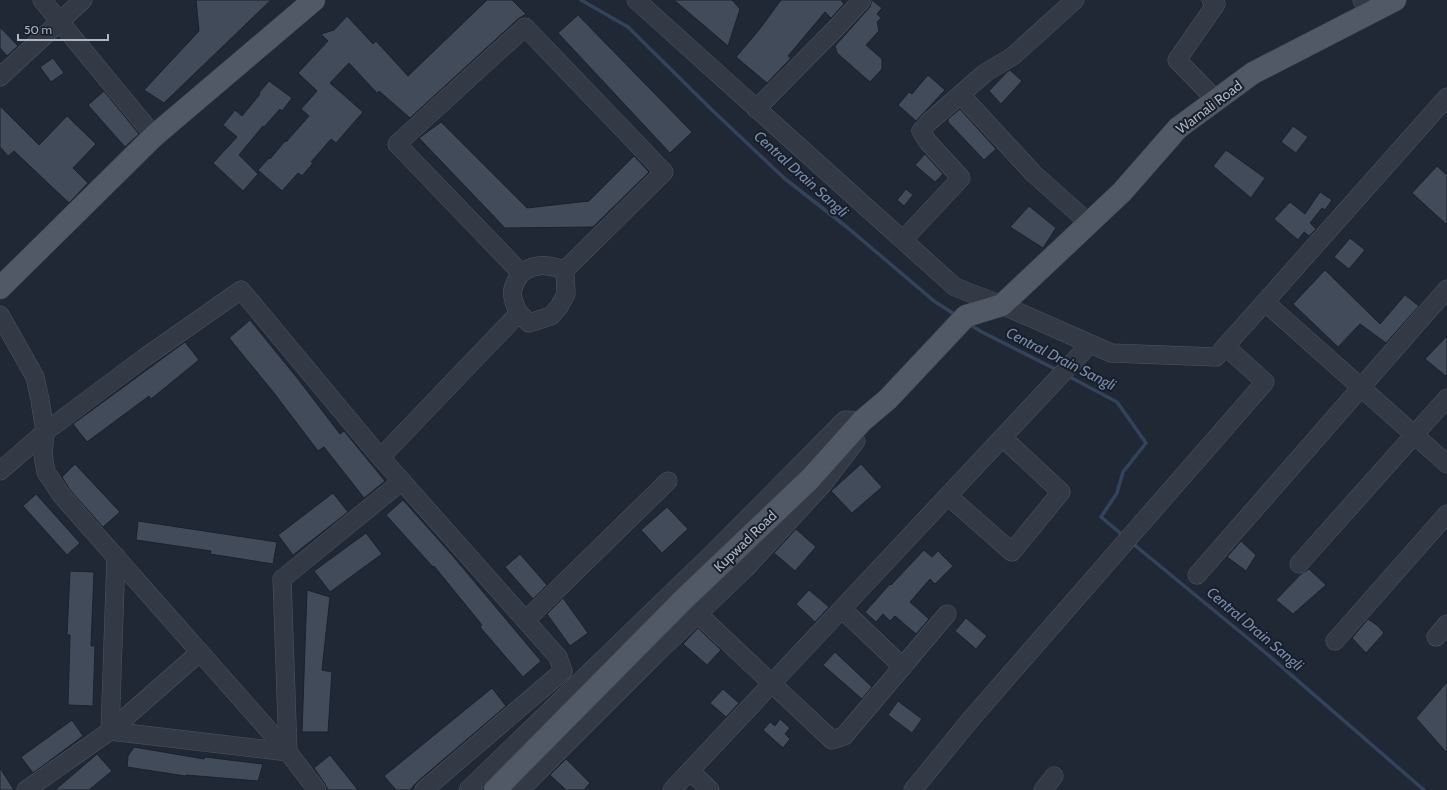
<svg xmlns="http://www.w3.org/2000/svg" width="1447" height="790" font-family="Cabin,sans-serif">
<rect width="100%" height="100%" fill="#202835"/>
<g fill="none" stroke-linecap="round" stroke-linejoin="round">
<!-- stream -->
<g stroke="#34435c" stroke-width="3.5">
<polyline points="581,0 628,27 711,109 784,178 848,228 934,301 957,316"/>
<polyline points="969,324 982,332 1059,371"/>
<polyline points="1068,376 1117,402 1146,443 1123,472 1117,493 1101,517 1125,537"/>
<polyline points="1132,543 1267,654 1424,790"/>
</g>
</g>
<!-- building -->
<g fill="#414b5a" stroke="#1b212d">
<polygon points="196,0 271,0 164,103 144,90 199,31"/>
<polygon points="487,0 512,0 526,14 518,19 410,118 379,91 377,93 349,63 330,83 363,112 336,143 331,139 311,162 313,163 302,176 298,173 282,191 258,170 269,158 270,159 285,141 286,142 309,116 301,109 317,91 298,73 328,41 321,34 334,30 347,16 373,44 376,41 408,76"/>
<polygon points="674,0 732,0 740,9 728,46"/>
<polygon points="781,0 841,0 844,4 831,18 825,12 788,56 791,58 767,83 736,57 759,30"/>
<polygon points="872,0 882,8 877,14 881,18 877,22 879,31 866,45 882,59 882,69 870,82 837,53 835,46 870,7"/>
<polygon points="578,15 692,132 670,153 558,33"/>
<polygon points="0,27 18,46 7,56 0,48"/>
<polygon points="53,58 64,73 51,82 40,67"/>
<polygon points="1010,70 1022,81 1001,104 989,91 1007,72"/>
<polygon points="928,75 945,90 916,121 898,105 909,92 912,94"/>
<polygon points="269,81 292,98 282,111 280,109 264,127 263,126 239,155 258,174 243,191 213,163 237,137 223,125 235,110 242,116 260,94 259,93"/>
<polygon points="104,91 139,134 125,147 88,105"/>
<polygon points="0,106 39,145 67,116 96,144 73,168 88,183 69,203 14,151 8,156 0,147"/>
<polygon points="960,109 996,149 984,160 948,122 948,119"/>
<polygon points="441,122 527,208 589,201 634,156 649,172 593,227 505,228 419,138"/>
<polygon points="1293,126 1308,137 1296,153 1281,142"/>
<polygon points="1226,150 1265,178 1251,198 1213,166"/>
<polygon points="925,154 943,174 935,182 915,165"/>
<polygon points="1437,166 1447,175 1447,225 1412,193"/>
<polygon points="906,189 913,195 904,206 897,200"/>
<polygon points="1320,192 1332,200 1325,210 1322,208 1310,223 1316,229 1309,236 1304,232 1298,240 1274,219 1290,202 1305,214"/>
<polygon points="1029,206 1056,228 1043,248 1010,227"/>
<polygon points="1350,238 1365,250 1349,269 1334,257"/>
<polygon points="1325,270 1380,324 1405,295 1419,306 1386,343 1360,324 1338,347 1293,304"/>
<polygon points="250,320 298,379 340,434 344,431 385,481 364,498 324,447 318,451 274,393 229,338"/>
<polygon points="1447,336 1447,377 1425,359"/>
<polygon points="185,342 199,360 151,399 149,396 87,442 73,424"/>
<polygon points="75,464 120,512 103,527 70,490 62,477"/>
<polygon points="861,464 882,487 852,513 831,491"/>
<polygon points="333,493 348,512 293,555 278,535"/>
<polygon points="36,494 80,543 67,555 23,506"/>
<polygon points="403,500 452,555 541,661 523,677 480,627 482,625 434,566 433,567 386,515"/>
<polygon points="667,507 688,529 662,553 641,530"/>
<polygon points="138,521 277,542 273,564 210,554 211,551 136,540"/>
<polygon points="796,529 816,547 795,571 774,553"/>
<polygon points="366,533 382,554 330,592 314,571"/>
<polygon points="1241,541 1256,555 1246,571 1227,557"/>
<polygon points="924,550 932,557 938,551 953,566 935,584 930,579 910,602 929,619 916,634 895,616 890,621 883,614 876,622 865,612 890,584 891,585"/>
<polygon points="520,554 547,585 533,599 505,567"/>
<polygon points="1309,569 1326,585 1293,614 1276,600 1301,574"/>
<polygon points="70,571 94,572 91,646 95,646 93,706 68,705 70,635 67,635"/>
<polygon points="307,590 330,597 322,670 332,672 328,732 302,732"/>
<polygon points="809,590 829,607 815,622 796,604"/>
<polygon points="563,598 588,633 570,646 547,614"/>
<polygon points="966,618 987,636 976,649 955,631"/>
<polygon points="1368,619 1378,626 1384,633 1366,653 1352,638"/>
<polygon points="698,628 721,650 707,665 683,644"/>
<polygon points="835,652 872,687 862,699 823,665"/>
<polygon points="1447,682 1447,753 1416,718"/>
<polygon points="492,688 506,706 417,782 410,790 396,790 384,776"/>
<polygon points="723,689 739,703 726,717 710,703"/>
<polygon points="898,701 922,719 912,733 888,715"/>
<polygon points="780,719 790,728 785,734 790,739 783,748 763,730 770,722 775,726"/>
<polygon points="72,720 83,736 33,773 21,757"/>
<polygon points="134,747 204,759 205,757 263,764 258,781 186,775 185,776 127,767 128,756"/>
<polygon points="97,754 112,771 89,790 55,790"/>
<polygon points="330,755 358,790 328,790 325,784 314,768"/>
<polygon points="566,759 590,783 584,790 566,790 550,775"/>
<polygon points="0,768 14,790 0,790"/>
</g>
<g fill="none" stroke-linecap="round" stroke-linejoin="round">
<!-- minor casing -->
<g stroke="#4e5561" stroke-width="19">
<g id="minor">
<polyline points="42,0 154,136"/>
<polyline points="636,0 955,287 1002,305 1111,353 1216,357 1447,97"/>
<polyline points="1211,0 1216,4 1177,60 1216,100"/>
<polyline points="1362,0 1371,13"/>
<polyline points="0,77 83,0"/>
<polyline points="961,95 1034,174 1089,223"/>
<polyline points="756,109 839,25 862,0"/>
<polyline points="903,240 961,178 928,142 921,131 929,122 985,73 1013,56 1075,0"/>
<path d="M521 273C538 262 547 265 565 270"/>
<polyline points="1265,302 1447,464"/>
<polyline points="0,315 35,377 40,400 45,432 43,455 46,472 62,496 288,752 317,790"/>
<path d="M381 457 519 313C510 296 510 289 521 273L397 144 525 27 664 172 565 270 566 294 559 307 551 316 529 323 519 313"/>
<polyline points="0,471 45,432 144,358 241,290 375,451 558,657 563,671 424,790"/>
<polyline points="948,496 1012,552 1061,492 1003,438"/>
<polyline points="116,556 110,731 288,752 282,579 402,481"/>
<polyline points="1299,564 1447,398"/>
<polyline points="1197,575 1447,289"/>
<polyline points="842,609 903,667"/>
<polyline points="698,614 832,740 844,736 947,614"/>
<polyline points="526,620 668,481"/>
<polyline points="1436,637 1447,624"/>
<polyline points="1335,641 1447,514"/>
<polyline points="690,771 710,790"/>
<polyline points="26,790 110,731 200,652"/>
<polyline points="468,790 714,552 845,420 862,421"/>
<polyline points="520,790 655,655 745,569 823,484 856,441"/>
<polyline points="672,790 1090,344"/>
<polyline points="913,790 971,719 1265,382 1225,346"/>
<polyline points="1043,790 1054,776"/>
</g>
</g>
<!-- major casing -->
<g stroke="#3d4350" stroke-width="23">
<g id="major">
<polyline points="0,288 154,136 314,0"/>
<polyline points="810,479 862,421 888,399 966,316 1002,305 1122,192 1178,128 1253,73 1395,0"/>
</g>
</g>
<!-- minor -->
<use href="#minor" stroke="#333a46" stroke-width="18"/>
<!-- major -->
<use href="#major" stroke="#515966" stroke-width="22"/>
<!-- major-bridge casing -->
<g stroke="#3d4350" stroke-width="23" stroke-linecap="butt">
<polyline id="major-bridge" points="495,790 684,599 810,479"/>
</g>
<!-- major-bridge -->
<use href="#major-bridge" stroke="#515966" stroke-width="22"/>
</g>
<g text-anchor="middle" stroke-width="4" stroke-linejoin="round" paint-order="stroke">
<!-- street labels -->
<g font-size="14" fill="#aeb5c3" stroke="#191f2a">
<text transform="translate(1209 107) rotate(-37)" y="5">Warnali Road</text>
<text transform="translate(745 541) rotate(-44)" y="5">Kupwad Road</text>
</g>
<!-- water labels -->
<g font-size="15" font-style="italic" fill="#768aaa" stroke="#191f2a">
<text transform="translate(801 174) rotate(42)" y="5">Central Drain Sangli</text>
<text transform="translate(1061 359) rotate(27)" y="5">Central Drain Sangli</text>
<text transform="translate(1255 629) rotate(40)" y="5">Central Drain Sangli</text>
</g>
</g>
<!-- scale -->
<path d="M18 34v6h90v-6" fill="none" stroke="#aeb5c3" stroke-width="2"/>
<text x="24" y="34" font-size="12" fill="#aeb5c3" stroke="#191f2a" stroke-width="3" paint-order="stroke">50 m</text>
</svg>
